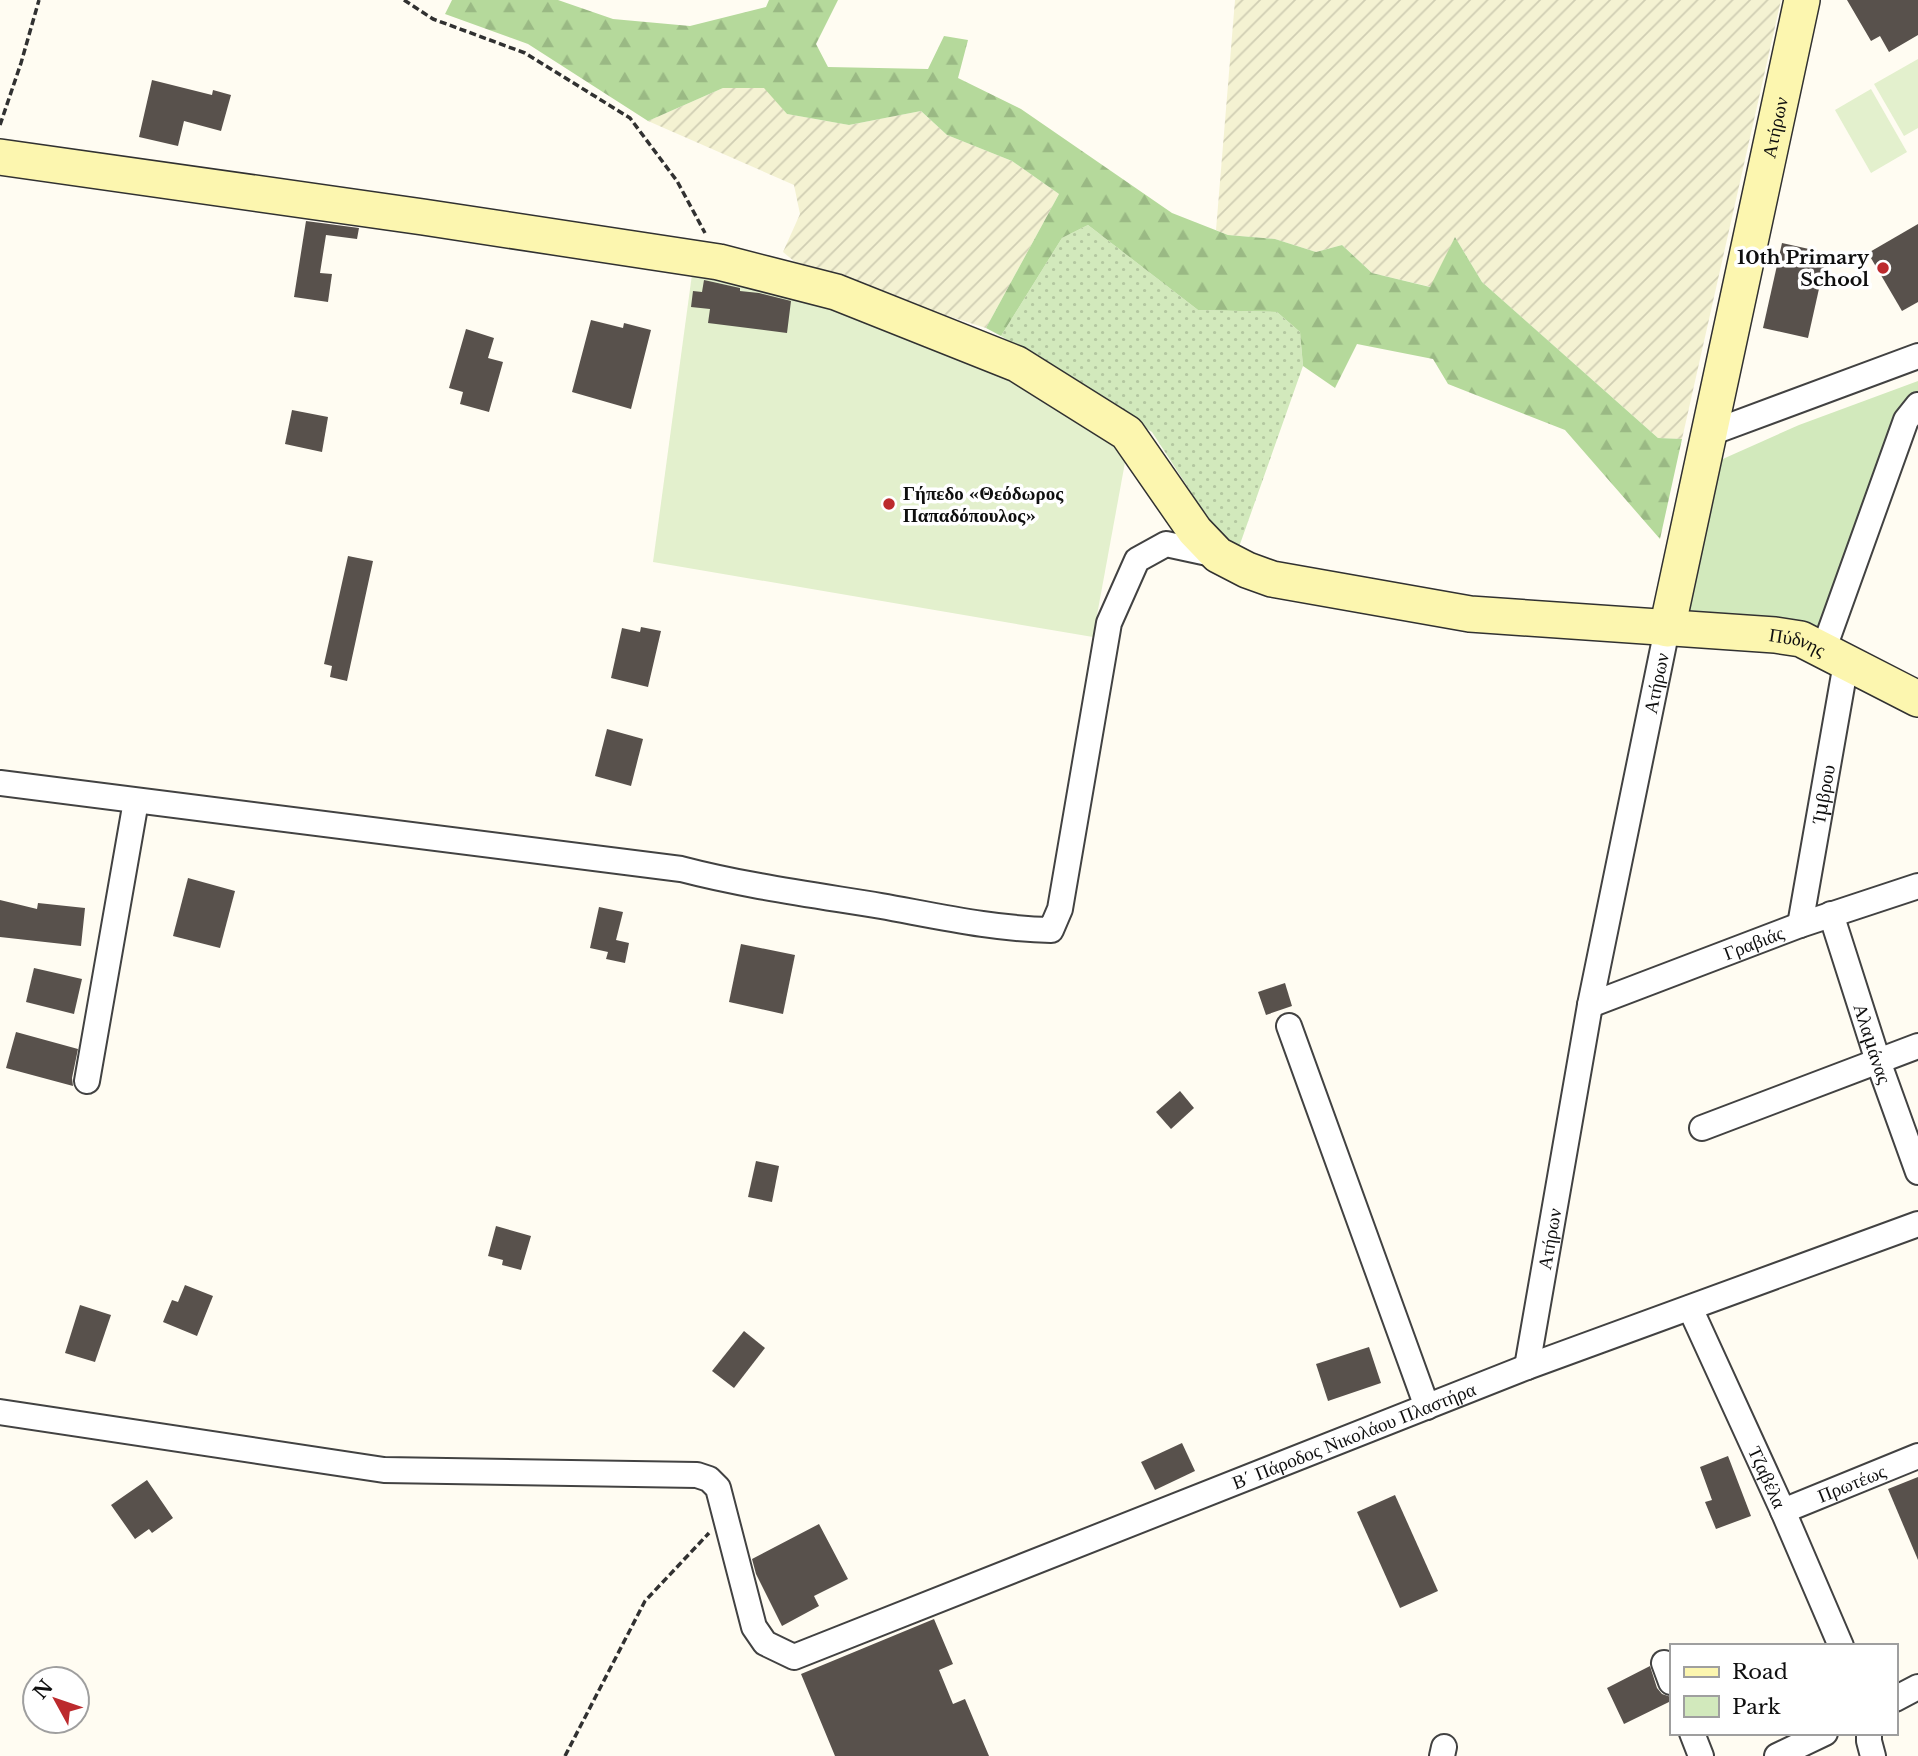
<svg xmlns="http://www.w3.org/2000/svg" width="1918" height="1756" font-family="'Libre Baskerville',serif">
<defs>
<pattern id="farmland-furrows" width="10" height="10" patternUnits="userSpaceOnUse" patternTransform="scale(1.75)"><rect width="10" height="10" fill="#f4f2d2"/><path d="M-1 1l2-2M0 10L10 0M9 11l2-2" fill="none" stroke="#d0ceb3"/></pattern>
<pattern id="grass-dots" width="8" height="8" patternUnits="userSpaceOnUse" patternTransform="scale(1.75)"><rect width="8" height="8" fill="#d2e9bc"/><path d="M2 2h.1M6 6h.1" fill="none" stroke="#b3c7a0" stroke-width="1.8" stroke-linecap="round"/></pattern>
<pattern id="forest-firs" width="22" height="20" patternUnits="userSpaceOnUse" patternTransform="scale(1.75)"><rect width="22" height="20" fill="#b5d99b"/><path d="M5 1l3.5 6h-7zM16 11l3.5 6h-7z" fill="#9ab984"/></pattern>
</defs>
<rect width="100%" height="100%" fill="#fffcf2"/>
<!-- farmland -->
<g fill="url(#farmland-furrows)">
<polygon points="1235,0 1781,0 1682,439 1658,438 1482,282 1455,237 1431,287 1372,273 1342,245 1316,252 1275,239 1228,235 1216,230"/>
<polygon points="723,88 765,88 787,114 849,125 921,111 947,135 1012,161 1059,194 986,328 807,272 783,252 800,214 794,185 648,121"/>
</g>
<!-- grass -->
<polygon fill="url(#grass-dots)" points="1088,225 1198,310 1277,312 1300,332 1303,366 1239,547 1213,526 1152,432 1001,336 1062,238"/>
<!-- forest -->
<polygon fill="url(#forest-firs)" points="452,0 558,0 613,19 690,26 766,7 769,0 838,0 816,44 828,67 928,69 944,36 968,40 958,78 1021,109 1172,213 1228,235 1275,239 1316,252 1342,245 1372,273 1430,287 1455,237 1482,282 1658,438 1682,439 1660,539 1565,430 1448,384 1433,359 1357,344 1335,388 1303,366 1300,332 1277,312 1198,310 1088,225 1062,238 1001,336 986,328 1059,194 1012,161 947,135 921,111 849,125 787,114 764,88 723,88 648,121 528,44 445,14"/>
<!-- park -->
<polygon fill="#d2e9bc" points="1918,381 1918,398 1822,641 1681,615 1716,462 1799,425"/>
<!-- pitch -->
<g fill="#e3f0cd">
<polygon points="1918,59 1918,128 1904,136 1874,84"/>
<polygon points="1871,89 1907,152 1871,173 1835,110"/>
<polygon points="693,267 744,274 1012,369 1128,446 1093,637 653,562"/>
</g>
<!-- building -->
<g fill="#58514c">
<polygon points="1847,0 1918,0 1918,35 1889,52 1880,36 1871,41"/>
<polygon points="152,80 212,95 213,90 231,95 221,131 184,121 178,146 139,137"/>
<polygon points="306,221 359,228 357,239 326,235 320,273 332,274 328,302 294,297"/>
<polygon points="1918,224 1918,302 1902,311 1868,253"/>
<polygon points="1782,243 1827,253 1808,338 1763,328"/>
<polygon points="704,280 740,288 740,291 759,293 791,301 787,333 708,323 710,309 691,307 693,291 702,292"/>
<polygon points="591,320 623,328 624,323 651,330 631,409 572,392"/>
<polygon points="466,329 494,338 488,358 503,362 489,412 460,404 463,392 449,388"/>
<polygon points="292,410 328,417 322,452 285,444"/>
<polygon points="348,556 373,561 347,681 330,677 332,666 324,664"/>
<polygon points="641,627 661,631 648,687 611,678 622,628 640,632"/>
<polygon points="607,729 643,739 631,786 595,776"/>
<polygon points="188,878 235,891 220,948 173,936"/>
<polygon points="0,900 37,909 38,903 85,908 81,946 0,937"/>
<polygon points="599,907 623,912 616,940 629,943 625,963 606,959 608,952 590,948"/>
<polygon points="741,944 795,955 783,1014 729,1002"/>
<polygon points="34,968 82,979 74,1014 26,1002"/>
<polygon points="1285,983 1292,1006 1266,1015 1258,992"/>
<polygon points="16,1032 78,1049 72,1078 73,1086 6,1068"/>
<polygon points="1180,1091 1194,1108 1171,1129 1156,1112"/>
<polygon points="756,1161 779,1166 772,1202 748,1197"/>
<polygon points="496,1226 531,1236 521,1270 502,1265 503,1260 488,1256"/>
<polygon points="185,1285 213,1296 197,1336 163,1322 172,1300 178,1302"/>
<polygon points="80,1305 111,1315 95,1362 65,1353"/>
<polygon points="744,1331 765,1348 734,1388 712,1371"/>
<polygon points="1369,1347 1381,1383 1328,1401 1316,1364"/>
<polygon points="1182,1443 1195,1471 1155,1490 1141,1462"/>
<polygon points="1728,1456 1751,1516 1716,1529 1705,1502 1712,1500 1700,1467"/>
<polygon points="1918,1477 1918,1560 1888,1489"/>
<polygon points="147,1480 173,1518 152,1533 149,1529 135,1539 111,1505"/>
<polygon points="1395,1495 1438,1591 1400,1608 1357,1512"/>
<polygon points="819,1524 848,1579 814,1596 819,1606 782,1626 756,1574 752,1559"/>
<polygon points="934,1619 953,1664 939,1670 953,1704 965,1699 989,1756 835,1756 801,1674"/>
<polygon points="1650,1666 1657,1688 1662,1694 1671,1697 1671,1701 1624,1724 1607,1688"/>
</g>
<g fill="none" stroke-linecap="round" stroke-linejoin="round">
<!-- street casing -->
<g stroke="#424242" stroke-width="28">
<g id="street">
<polyline points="1708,434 1918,356"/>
<polyline points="1823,651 1906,420 1918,405"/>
<path d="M0 783 681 869C746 886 814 895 881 906 937 916 994 929 1051 930L1060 909 1109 623 1137 560 1166 544 1217 555"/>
<path id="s1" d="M1831 914 1878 1061 1918 1172"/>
<path id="s2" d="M1800 925 1846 663"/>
<path id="s3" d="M1590 1005 1800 925 1918 886"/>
<polyline points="1289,1026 1427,1407"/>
<polyline points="87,1081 136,801"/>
<polyline points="1702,1128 1918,1046"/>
<path id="s4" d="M1690 1308 1783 1511 1841 1646"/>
<path id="s5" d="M1527 1367 1590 1005 1667 629"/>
<path id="s6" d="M0 1412 384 1470 697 1475 709 1479 718 1488 754 1627 765 1643 794 1657 1527 1367 1918 1224"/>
<path id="s7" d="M1783 1511 1918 1456"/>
<polyline points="1664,1663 1671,1682"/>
<polyline points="1895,1699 1918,1687"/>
<polyline points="1692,1733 1701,1756"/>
<polyline points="1869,1733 1869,1741 1873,1756"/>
<polyline points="1442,1756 1444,1747"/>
<polyline points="1777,1756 1825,1733"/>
</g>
</g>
<!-- secondary casing -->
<g stroke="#313131" stroke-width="38">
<g id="secondary">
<path id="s8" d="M0 157 423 217 719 262 836 292 1017 364 1127 433 1195 531 1218 555 1247 570 1272 579 1470 614 1775 635 1801 639 1918 699"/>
<path id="s9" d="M1667 629 1802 0"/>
</g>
</g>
<!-- path -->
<g stroke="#313131" stroke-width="3.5" stroke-dasharray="7 3.5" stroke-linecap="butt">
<polyline points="404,0 433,19 525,53 630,118 677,181 705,233"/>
<polyline points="0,125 21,63 39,0"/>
<polyline points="565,1756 645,1601 709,1533"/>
</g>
<!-- street -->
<use href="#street" stroke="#fff" stroke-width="24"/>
<!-- secondary -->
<use href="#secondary" stroke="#fcf6af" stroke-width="35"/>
</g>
<!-- markers -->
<g fill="#bc2a2d" stroke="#fff" stroke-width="2.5">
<circle cx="1883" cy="268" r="7"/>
<circle cx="889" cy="504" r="7"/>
</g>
<g text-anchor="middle" stroke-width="7" stroke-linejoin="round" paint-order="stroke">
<!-- street labels -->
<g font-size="19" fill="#0f0f0f" stroke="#fff">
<text dy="7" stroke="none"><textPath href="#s9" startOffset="513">Ατήρων</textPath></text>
<text dy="7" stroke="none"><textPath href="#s8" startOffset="1914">Πύδνης</textPath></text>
<text dy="7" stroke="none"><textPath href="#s5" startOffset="696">Ατήρων</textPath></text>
<text dy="7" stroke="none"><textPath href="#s2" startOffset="133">Ίμβρου</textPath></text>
<text dy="7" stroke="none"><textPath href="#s3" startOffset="175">Γραβιάς</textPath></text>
<text dy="7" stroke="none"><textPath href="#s1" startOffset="136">Αλαμάνας</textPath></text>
<text dy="7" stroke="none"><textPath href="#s5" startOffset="130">Ατήρων</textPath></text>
<text dy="7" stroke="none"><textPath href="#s6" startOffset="1524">Β΄ Πάροδος Νικολάου Πλαστήρα</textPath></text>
<text dy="7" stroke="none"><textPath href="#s4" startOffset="186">Τζαβέλα</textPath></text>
<text dy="7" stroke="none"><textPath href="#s7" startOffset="74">Πρωτέως</textPath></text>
</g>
<!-- poi labels -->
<g font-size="19" font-weight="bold" fill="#0f0f0f" stroke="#fff" text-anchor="end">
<text x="1869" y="264">10th Primary<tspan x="1869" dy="22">School</tspan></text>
<text x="903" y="500" text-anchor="start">Γήπεδο «Θεόδωρος<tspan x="903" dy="22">Παπαδόπουλος»</tspan></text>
</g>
</g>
<!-- legend -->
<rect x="1670" y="1644" width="228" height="91" fill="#ffffff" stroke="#9f9f9f" stroke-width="2"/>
<rect x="1684" y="1667" width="35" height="10" fill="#fcf6af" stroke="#9f9f9f" stroke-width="2"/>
<text x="1732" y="1679" font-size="21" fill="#0f0f0f">Road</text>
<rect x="1684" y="1696" width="35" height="21" fill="#d2e9bc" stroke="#9f9f9f" stroke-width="2"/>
<text x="1732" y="1714" font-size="21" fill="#0f0f0f">Park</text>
<!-- north arrow -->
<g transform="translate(56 1700) rotate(310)"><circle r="33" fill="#ffffff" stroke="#9f9f9f" stroke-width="2"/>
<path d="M0-5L12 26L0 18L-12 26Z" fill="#bc2a2d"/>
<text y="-10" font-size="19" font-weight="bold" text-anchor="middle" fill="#0f0f0f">N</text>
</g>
</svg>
